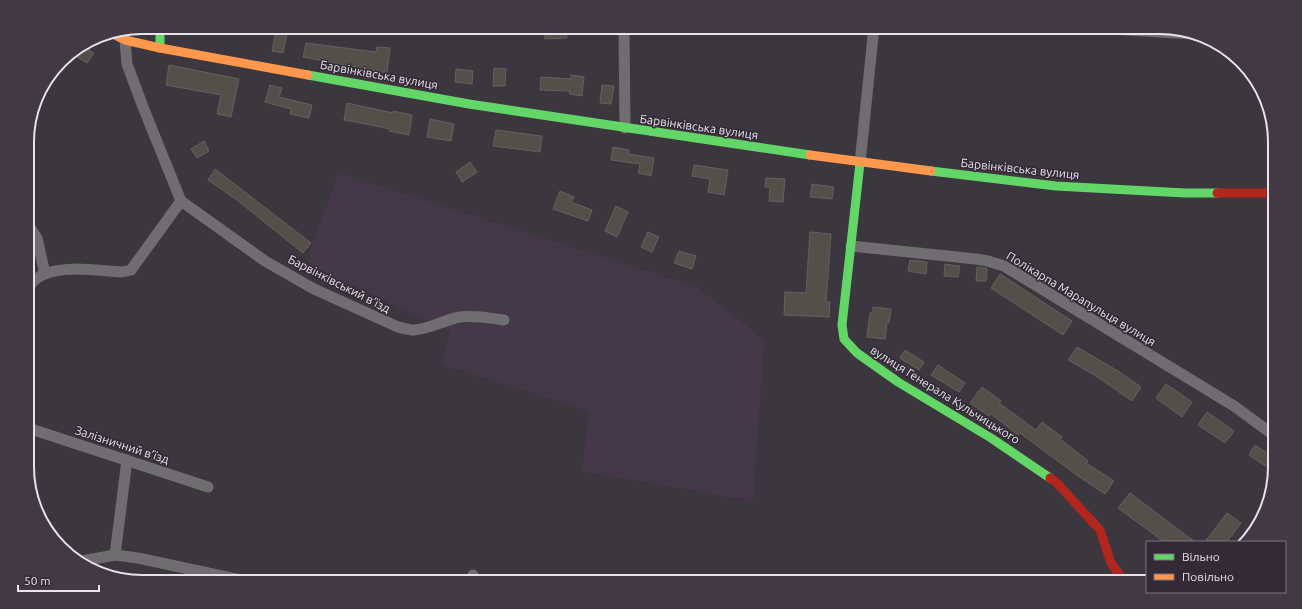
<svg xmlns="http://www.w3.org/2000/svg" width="1302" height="609" font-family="Ubuntu,sans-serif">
<rect width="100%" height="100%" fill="#3c373e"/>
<!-- built -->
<polygon fill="#453949" points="339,173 697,287 764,340 753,501 582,471 589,411 441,364 451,332 310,266 309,253"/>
<!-- building -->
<g fill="#545049" stroke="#636060">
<polygon points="545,27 566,27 567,38 545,39"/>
<polygon points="276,31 287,34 283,53 272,51"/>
<polygon points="306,43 376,52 377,47 390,48 387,73 303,57"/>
<polygon points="83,46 94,53 87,63 71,53"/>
<polygon points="169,65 239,79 231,117 217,114 221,95 166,85"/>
<polygon points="494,68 506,69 505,86 493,86"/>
<polygon points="456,69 473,71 472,84 455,82"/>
<polygon points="571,75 584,77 582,96 569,94 570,91 540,90 541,77 571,79"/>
<polygon points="270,85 282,88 279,97 312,105 309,118 290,114 291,109 265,102"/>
<polygon points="602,85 614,86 611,104 600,103"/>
<polygon points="347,103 393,113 393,111 412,115 409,135 389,131 390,129 356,122 344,120"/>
<polygon points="430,119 454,124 451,141 427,137"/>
<polygon points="496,130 542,136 540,152 493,146"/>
<polygon points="204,141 209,151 197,158 191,149"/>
<polygon points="613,147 629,150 628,154 654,158 651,176 638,173 640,164 611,160"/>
<polygon points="470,162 477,172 462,182 456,172"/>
<polygon points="694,165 728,170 724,195 708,192 710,179 692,176"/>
<polygon points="215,169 311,243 303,253 237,200 208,180"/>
<polygon points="766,178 785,179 783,202 769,201 770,187 765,187"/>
<polygon points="812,184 834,187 832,199 810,197"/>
<polygon points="560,191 574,197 571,202 592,210 588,221 553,209"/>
<polygon points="616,206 628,212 617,237 605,231"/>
<polygon points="648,232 659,237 652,252 641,247"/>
<polygon points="810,232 831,234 826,302 830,302 829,317 784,315 785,292 806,293"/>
<polygon points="679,251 696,256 692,269 674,263"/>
<polygon points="910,260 927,262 926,274 908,271"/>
<polygon points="945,264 960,266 958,277 944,276"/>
<polygon points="977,267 987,268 986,281 976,281"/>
<polygon points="1000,274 1072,321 1063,335 991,288"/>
<polygon points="873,307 891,309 889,323 887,323 885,339 867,337 870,313 873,313"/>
<polygon points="1077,347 1118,371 1141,387 1132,401 1096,376 1068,360"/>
<polygon points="905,350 924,362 919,370 900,358"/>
<polygon points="938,365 965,383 959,392 931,375"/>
<polygon points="1166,384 1192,402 1182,417 1156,398"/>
<polygon points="982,387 1001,401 999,403 1036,430 1042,422 1062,437 1060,439 1088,461 1086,463 1114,481 1105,494 1078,476 1020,433 1018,435 991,414 989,416 970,403"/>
<polygon points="1207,412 1234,431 1225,443 1198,425"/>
<polygon points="1255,445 1275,458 1275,462 1270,469 1249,455"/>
<polygon points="1130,493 1195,542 1164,542 1118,508"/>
<polygon points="1227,513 1241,523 1227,542 1205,542"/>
</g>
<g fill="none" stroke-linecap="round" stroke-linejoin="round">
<!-- street -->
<g stroke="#706d71" stroke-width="11">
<polyline points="624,27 625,128"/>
<polyline points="1078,27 1193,34"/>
<path d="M125 40 127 64 143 107 181 201 265 261 314 289 398 327C403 328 409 330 414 330 429 329 444 320 460 317 474 315 489 318 504 320"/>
<polyline points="860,163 874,27"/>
<polyline points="27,223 37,238 45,274"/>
<polyline points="851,246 976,259 988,261 1004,266 1234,406 1275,436"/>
<path d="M28 287C33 281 38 276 45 274 65 265 100 271 122 272L131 270 181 201"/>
<polyline points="28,428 208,487"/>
<polyline points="115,555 127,460"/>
<polyline points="82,561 115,555 138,558 250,582"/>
<polyline points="470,582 473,575"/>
</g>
<!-- fast -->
<g stroke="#63d668" stroke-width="9">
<polyline points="160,27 160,48"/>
<polyline points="308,75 469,104 810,155"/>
<polyline points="860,163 842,325 844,339 857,353 898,382 991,438 1050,478"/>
<polyline points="931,171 1056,186 1185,193 1217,193"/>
</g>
<!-- slow -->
<g stroke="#ff974d" stroke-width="9">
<polyline points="111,33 125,40 160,48 308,75"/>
<polyline points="810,155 931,171"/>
</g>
<!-- jam -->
<g stroke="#b3261e" stroke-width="9">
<polyline points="1217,193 1274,193"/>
<polyline points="1050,478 1056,482 1100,530 1111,563 1122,578 1131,582"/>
</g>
</g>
<g text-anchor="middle" stroke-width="3" stroke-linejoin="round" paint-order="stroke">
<!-- street labels -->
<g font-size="12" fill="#e9e3eb" stroke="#332a36">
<text transform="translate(379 75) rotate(10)" y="4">Барвінківська вулиця</text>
<text transform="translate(699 127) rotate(8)" y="4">Барвінківська вулиця</text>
<text transform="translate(1020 169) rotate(6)" y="4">Барвінківська вулиця</text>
<text transform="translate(339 284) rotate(27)" y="4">Барвінківський в’їзд</text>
<text transform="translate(1081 299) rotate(31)" y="4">Полікарпа Марапульця вулиця</text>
<text transform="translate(945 395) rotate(32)" y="4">вулиця Генерала Кульчицького</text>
<text transform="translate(122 445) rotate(18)" y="4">Залізничний в’їзд</text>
</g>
</g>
<!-- crop -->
<path d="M0 0H1302V609H0ZM142 34H1160A108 108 0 0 1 1268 142V467A108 108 0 0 1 1160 575H142A108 108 0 0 1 34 467V142A108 108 0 0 1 142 34Z" fill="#423944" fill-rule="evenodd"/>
<path fill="none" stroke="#e9e3eb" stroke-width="2" d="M142 34H1160A108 108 0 0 1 1268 142V467A108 108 0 0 1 1160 575H142A108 108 0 0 1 34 467V142A108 108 0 0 1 142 34Z"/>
<!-- legend -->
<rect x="1146" y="541" width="140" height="52" fill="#332a36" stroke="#7c747e"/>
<rect x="1154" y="554" width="20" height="6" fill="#63d668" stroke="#7c747e"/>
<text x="1182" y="561" font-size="12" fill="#e9e3eb">Вільно</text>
<rect x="1154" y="574" width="20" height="6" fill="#ff974d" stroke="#7c747e"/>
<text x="1182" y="581" font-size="12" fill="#e9e3eb">Повільно</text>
<!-- scale -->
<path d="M18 585v6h81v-6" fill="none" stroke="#e9e3eb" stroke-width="2"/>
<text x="24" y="585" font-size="12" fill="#e9e3eb" stroke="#332a36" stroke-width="3" paint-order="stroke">50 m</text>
</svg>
